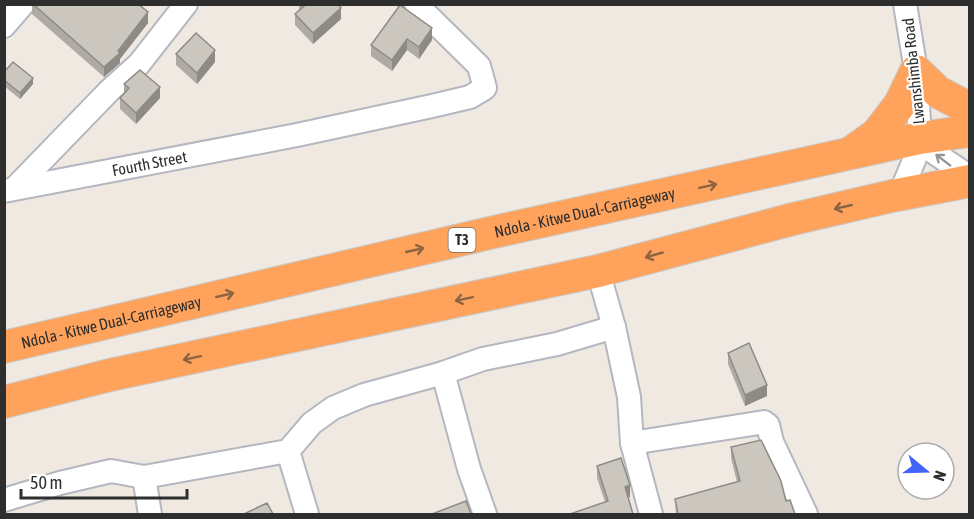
<svg xmlns="http://www.w3.org/2000/svg" width="974" height="519" font-family="'Asap Condensed',sans-serif">
<rect width="100%" height="100%" fill="#efe9e1"/>
<g fill="none" stroke-linecap="round" stroke-linejoin="round">
<!-- minor casing -->
<g stroke="#b4b7c1" stroke-width="26">
<g id="minor">
<polyline points="4,26 23,4"/>
<polyline points="920,138 933,152 970,177"/>
<polyline points="15,188 109,91 139,64 186,4"/>
<path id="s1" d="M4 191 297 135 432 106 470 97 485 88 479 66 416 4"/>
<polyline points="900,194 915,158 920,138 916,71 905,4"/>
<polyline points="598,271 614,327 629,397 632,443 651,514"/>
<polyline points="443,373 469,469 485,514"/>
<polyline points="632,443 764,422 768,425 772,442 806,514"/>
<polyline points="288,451 307,514"/>
<polyline points="144,477 150,514"/>
<polyline points="4,500 60,483 111,471 144,477 288,451 312,423 333,408 364,395 443,373 483,359 557,344 614,327"/>
</g>
</g>
<!-- highway casing -->
<g stroke="#c9c9c9" stroke-width="34">
<g id="highway">
<polyline points="853,151 877,134 900,104 916,71 938,92 970,109"/>
<path id="s2" d="M4 347 494 232 920 138 970 131"/>
<polyline points="4,402 110,375 598,271 793,219 892,196 970,181"/>
</g>
</g>
<!-- minor -->
<use href="#minor" stroke="#fff" stroke-width="22"/>
<!-- highway -->
<use href="#highway" stroke="#ffa35c" stroke-width="32"/>
</g>
<!-- wall -->
<g fill="#afaba4">
<polygon points="32,4 148,23 120,59 120,63 104,77 32,14"/>
<polygon points="299,4 338,4 341,19 313,44 295,25 295,14 299,10"/>
<polygon points="400,5 432,40 419,59 407,50 392,71 371,56 371,45"/>
<polygon points="176,54 215,62 197,84 176,65"/>
<polygon points="4,72 33,84 20,99 4,86"/>
<polygon points="124,84 160,98 136,124 120,109 120,98 124,93"/>
<polygon points="728,353 767,396 745,406 728,364"/>
<polygon points="731,447 786,501 795,514 676,514 675,499 737,482 731,458"/>
<polygon points="597,466 630,497 605,502 597,478"/>
</g>
<!-- shaded-wall -->
<g fill="#8e8b86">
<polygon points="341,8 341,19 313,44 313,33"/>
<polygon points="148,12 148,23 120,59 120,63 104,77 104,67 118,51"/>
<polygon points="432,28 432,40 419,59 419,47"/>
<polygon points="407,39 407,50 392,71 392,60"/>
<polygon points="215,50 215,62 197,84 197,73"/>
<polygon points="33,78 33,84 20,99 20,93"/>
<polygon points="160,87 160,98 136,124 136,113"/>
<polygon points="767,385 767,396 745,406 745,395"/>
<polygon points="630,485 630,497 625,498 625,487"/>
</g>
<!-- building -->
<g fill="#cbc7bf" stroke="#8e8b86" stroke-width="1.5">
<polygon points="33,4 138,4 148,12 118,51 120,53 104,67"/>
<polygon points="303,4 338,4 341,8 313,33 295,14 304,6"/>
<polygon points="400,5 432,28 419,47 407,39 392,60 371,45"/>
<polygon points="196,33 215,50 197,73 176,54"/>
<polygon points="13,62 33,78 20,93 4,80 4,72"/>
<polygon points="140,70 160,87 136,113 120,98 129,88 124,84"/>
<polygon points="749,343 767,385 745,395 728,353"/>
<polygon points="761,440 781,481 786,501 790,500 795,514 678,514 675,499 740,481 731,447"/>
<polygon points="621,458 630,485 625,487 633,514 570,514 608,501 597,466"/>
<polygon points="466,501 471,514 432,514"/>
<polygon points="267,503 273,514 247,514 246,513"/>
</g>
<!-- one-way arrows -->
<defs><path id="oneway-shaft" d="M-6 0H5M1.5-3L5.5 0L1.5 3" fill="none" stroke-width="1.6" stroke-linecap="round" stroke-linejoin="round" transform="scale(1.5)"/></defs>
<use stroke="#969696" href="#oneway-shaft" transform="translate(943 160) rotate(-143)"/>
<g stroke="#8c6343">
<use href="#oneway-shaft" transform="translate(708 186) rotate(-12)"/>
<use href="#oneway-shaft" transform="translate(843 207) rotate(167)"/>
<use href="#oneway-shaft" transform="translate(415 250) rotate(-13)"/>
<use href="#oneway-shaft" transform="translate(654 255) rotate(164)"/>
<use href="#oneway-shaft" transform="translate(225 295) rotate(-13)"/>
<use href="#oneway-shaft" transform="translate(464 299) rotate(168)"/>
<use href="#oneway-shaft" transform="translate(192 358) rotate(168)"/>
</g>
<g text-anchor="middle" stroke-width="4.5" stroke-linejoin="round" paint-order="stroke">
<!-- shield labels -->
<rect fill="#fff" stroke="#6d6d6d" stroke-width="1.5" x="448.5" y="228" width="27" height="24" rx="4.5"/>
<g font-size="15" font-weight="bold" fill="#2e2e2e">
<text x="462" y="245">T3</text>
</g>
<!-- street labels -->
<g font-size="16" fill="#2e2e2e" stroke="#fff">
<text transform="translate(913 71) rotate(-96)" y="6">Lwanshimba Road</text>
<text dy="6" stroke="none"><textPath href="#s1" startOffset="148">Fourth Street</textPath></text>
<text dy="6" stroke="none"><textPath href="#s2" startOffset="596">Ndola - Kitwe Dual-Carriageway</textPath></text>
<text dy="6" stroke="none"><textPath href="#s2" startOffset="110">Ndola - Kitwe Dual-Carriageway</textPath></text>
</g>
</g>
<!-- border -->
<rect width="974" height="519" fill="none" stroke="#2e2e2e" stroke-width="12"/>
<!-- north arrow -->
<g transform="translate(926 471) rotate(109)"><circle r="28" fill="#ffffff" stroke="#ababab" stroke-width="1.5"/>
<path d="M0-4.5L10 22L0 15L-10 22Z" fill="#4264fb"/>
<text y="-9" font-size="16" font-weight="bold" text-anchor="middle" fill="#2e2e2e">N</text>
</g>
<!-- scale -->
<path d="M21 489v9h166v-9" fill="none" stroke="#2e2e2e" stroke-width="3"/>
<text x="30" y="489" font-size="18" fill="#2e2e2e" stroke="#ffffff" stroke-width="4.5" paint-order="stroke">50 m</text>
</svg>
